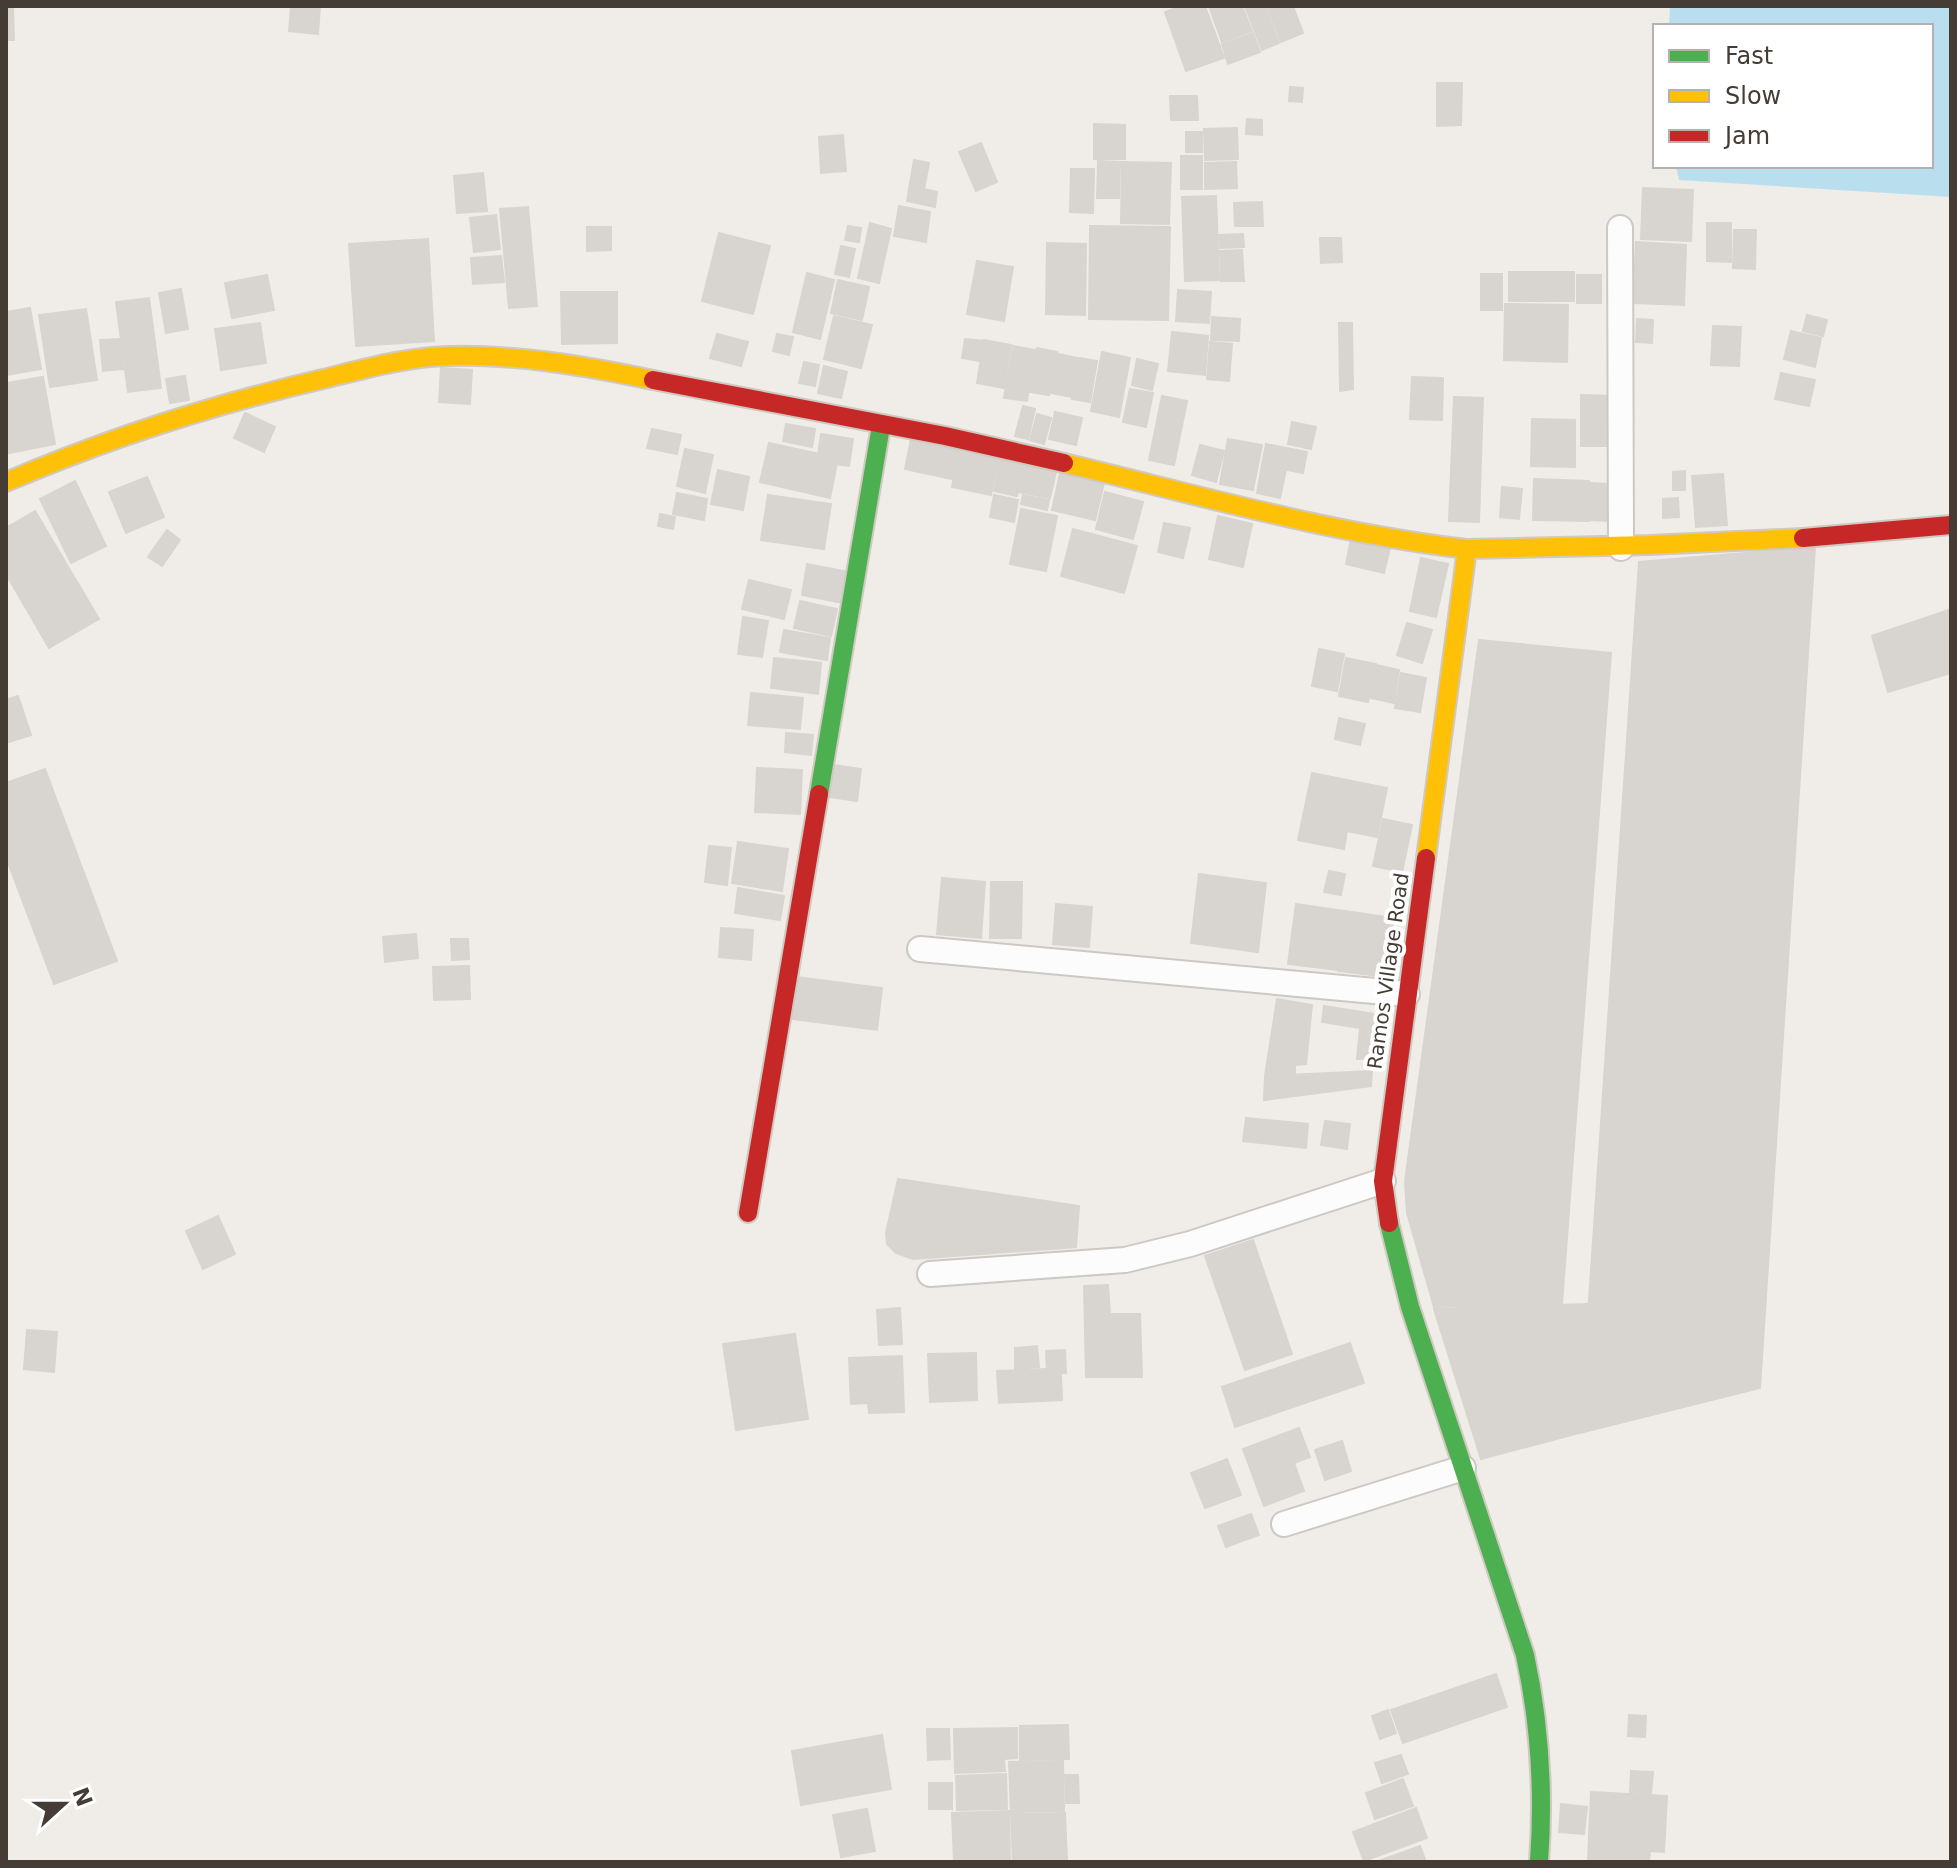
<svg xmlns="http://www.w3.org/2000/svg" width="1957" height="1868" font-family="'DejaVu Sans',sans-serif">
<rect width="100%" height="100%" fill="#f0ede9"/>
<!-- water -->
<polygon fill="#b9dfee" points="1670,6 1951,6 1951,197 1679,180 1676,166 1931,166 1931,26 1669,26"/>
<!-- building -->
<g fill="#d8d4d0" stroke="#d8d4cf" stroke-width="2">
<polygon points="6,6 13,6 14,40 6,40"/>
<polygon points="291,6 320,6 318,34 289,31"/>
<polygon points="1182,6 1205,6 1224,58 1186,71 1165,12"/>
<polygon points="1209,6 1242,6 1252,31 1222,42"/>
<polygon points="1245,6 1265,6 1279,43 1262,50"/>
<polygon points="1267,6 1293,6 1303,33 1281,42"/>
<polygon points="1253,33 1260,52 1228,64 1222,44"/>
<polygon points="1437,83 1462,83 1461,125 1437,126"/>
<polygon points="1290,87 1303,88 1302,102 1289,101"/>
<polygon points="1170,96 1197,96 1198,120 1171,120"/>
<polygon points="1247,119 1262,120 1262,135 1246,134"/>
<polygon points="1094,124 1125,125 1125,159 1094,159"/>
<polygon points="1237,128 1238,159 1205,160 1204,129"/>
<rect x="1186" y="132" width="16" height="20"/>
<polygon points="843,135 846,171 821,173 819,137"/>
<polygon points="981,143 997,182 976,191 959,152"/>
<rect x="1181" y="156" width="21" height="33"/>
<polygon points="914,160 929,163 924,189 937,192 935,207 907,201"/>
<polygon points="1098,161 1120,162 1119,198 1097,198"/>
<polygon points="1122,162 1171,163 1169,224 1121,223"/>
<polygon points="1236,162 1237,188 1205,189 1205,163"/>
<polygon points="1071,169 1094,169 1093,213 1070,212"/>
<polygon points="483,173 487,211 457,213 454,176"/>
<polygon points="1643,188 1693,190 1691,241 1641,239"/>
<polygon points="1216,196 1219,280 1185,281 1182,197"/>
<polygon points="1262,202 1263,226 1235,226 1234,203"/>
<polygon points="899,206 930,212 926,242 894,236"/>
<polygon points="528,207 537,306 509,308 500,209"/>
<polygon points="496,215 500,249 474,252 470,218"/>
<polygon points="870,223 891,229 879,283 858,278"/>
<polygon points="1707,223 1731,223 1731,262 1707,261"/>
<polygon points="848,226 861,228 859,242 845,240"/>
<polygon points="1090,226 1170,227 1168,320 1089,319"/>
<polygon points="587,227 611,227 611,250 587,251"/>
<polygon points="1734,230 1756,230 1755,269 1733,268"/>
<polygon points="719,233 770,246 753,314 702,301"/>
<polygon points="1243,234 1244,247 1220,248 1219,235"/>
<polygon points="1320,238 1341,238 1342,262 1321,263"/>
<polygon points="428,239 434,341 356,346 349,244"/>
<polygon points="1636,242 1686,245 1684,305 1633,303"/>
<polygon points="1047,243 1086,244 1085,315 1046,314"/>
<polygon points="841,246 855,249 849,277 835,274"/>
<polygon points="1242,250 1244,281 1221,281 1220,251"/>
<polygon points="501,256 504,282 473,284 471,258"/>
<polygon points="977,261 1013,267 1004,321 967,314"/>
<rect x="1509" y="272" width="65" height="29"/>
<polygon points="807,273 834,280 820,339 793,332"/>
<rect x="1481" y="274" width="21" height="36"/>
<polygon points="267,275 274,310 232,318 225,283"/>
<rect x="1577" y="275" width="24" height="28"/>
<polygon points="838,280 869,287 862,320 831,313"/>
<polygon points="181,289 188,329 166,333 159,293"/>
<polygon points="1178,290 1211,292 1209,323 1176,321"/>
<polygon points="561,292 617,292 617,343 562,344"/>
<polygon points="149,298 161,388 128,392 116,302"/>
<polygon points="1505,304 1568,305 1567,362 1504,360"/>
<polygon points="30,308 41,369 6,375 6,312"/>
<polygon points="86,309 97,380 50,387 39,315"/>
<polygon points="1807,315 1827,320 1823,336 1803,331"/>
<polygon points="834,316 872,325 861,368 824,359"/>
<polygon points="1212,317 1240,319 1239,341 1211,340"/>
<polygon points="1637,319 1653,320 1652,343 1636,342"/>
<polygon points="260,323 266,363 221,370 215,329"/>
<polygon points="1339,323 1352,323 1353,389 1340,391"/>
<polygon points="1713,326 1741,327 1739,366 1711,365"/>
<polygon points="1791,331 1821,338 1815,367 1784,359"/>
<polygon points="1172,332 1208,336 1205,375 1168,371"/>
<polygon points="717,334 748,342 741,366 710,358"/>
<polygon points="777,334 793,337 789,355 773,351"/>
<polygon points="120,339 123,369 103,371 100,340"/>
<polygon points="965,339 983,341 980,361 962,358"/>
<polygon points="984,340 1011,345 1004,388 977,383"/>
<polygon points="1210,342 1232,344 1229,381 1207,379"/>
<polygon points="1013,346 1035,350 1027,401 1004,398"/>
<polygon points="1037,348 1057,352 1049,395 1030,392"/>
<polygon points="1102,352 1130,358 1119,417 1091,411"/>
<polygon points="1058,354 1078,358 1072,397 1051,393"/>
<polygon points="1080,358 1097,361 1090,402 1072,399"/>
<polygon points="1137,359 1158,364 1152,390 1132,385"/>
<polygon points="804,362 819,365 815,386 799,383"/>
<polygon points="824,366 847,372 841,398 818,393"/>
<polygon points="441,368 472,370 470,404 439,402"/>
<polygon points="1781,373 1815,380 1809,406 1775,399"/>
<polygon points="185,376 189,400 170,403 166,379"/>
<polygon points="43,377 55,444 9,453 6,434 6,383"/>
<polygon points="1412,377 1443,378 1442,420 1410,419"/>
<polygon points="1130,389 1153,393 1146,427 1123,422"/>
<polygon points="1581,395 1615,396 1614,446 1581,446"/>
<polygon points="1162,396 1187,401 1174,465 1149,460"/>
<polygon points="1454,397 1483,398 1479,522 1449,521"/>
<polygon points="1023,406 1035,409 1028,439 1015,436"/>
<polygon points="1055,412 1082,418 1076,445 1049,439"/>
<polygon points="245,413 275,427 264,452 234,438"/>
<polygon points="1037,414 1051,418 1044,444 1030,440"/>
<polygon points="1532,419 1575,420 1575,467 1531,466"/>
<polygon points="1292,422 1316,427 1311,449 1288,444"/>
<polygon points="786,424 815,429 812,447 783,441"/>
<polygon points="652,429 681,435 677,454 647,448"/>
<polygon points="821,434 853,439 849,466 817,462"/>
<polygon points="911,439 958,448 952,479 905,469"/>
<polygon points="1228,439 1262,445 1253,490 1220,484"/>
<polygon points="769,443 838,458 830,498 760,482"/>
<polygon points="1266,444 1307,452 1303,473 1262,465"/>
<polygon points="1200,445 1224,451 1216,482 1192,475"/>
<polygon points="960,447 999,455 991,495 952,487"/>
<polygon points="685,449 713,455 705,493 677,486"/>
<polygon points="1000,458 1024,463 1017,496 994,491"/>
<polygon points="1025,465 1056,472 1050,498 1019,492"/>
<polygon points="1262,465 1286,470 1280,498 1257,493"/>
<polygon points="1061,469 1105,479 1095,520 1052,510"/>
<polygon points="718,470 749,477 743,510 711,504"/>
<polygon points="1685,471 1685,490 1673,490 1673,472"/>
<polygon points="1723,474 1727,525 1696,527 1692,476"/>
<polygon points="147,477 164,517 126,533 109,492"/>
<polygon points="1534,479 1589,481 1589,521 1533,520"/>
<polygon points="75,481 106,546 71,563 40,499"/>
<polygon points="1590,483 1611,484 1610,521 1589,520"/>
<polygon points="1502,487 1522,489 1519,519 1500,517"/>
<polygon points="1105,492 1143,502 1133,539 1096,529"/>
<polygon points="677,493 707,499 704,520 673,514"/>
<polygon points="768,495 831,504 824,549 761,540"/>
<polygon points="994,495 1018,500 1014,522 990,517"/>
<polygon points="1023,495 1049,500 1047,510 1021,504"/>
<polygon points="1678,498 1679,517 1663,518 1663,499"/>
<polygon points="1021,509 1057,516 1046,571 1010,564"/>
<polygon points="35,511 99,619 49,648 6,574 6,528"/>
<polygon points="660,514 675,517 673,529 658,526"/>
<polygon points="1218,516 1252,524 1243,567 1209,559"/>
<polygon points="1164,523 1190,528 1183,558 1158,552"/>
<polygon points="1073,529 1137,546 1124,593 1061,576"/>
<polygon points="167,530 180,540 162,566 148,557"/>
<polygon points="1351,539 1390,548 1384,573 1346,564"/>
<polygon points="1815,547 1760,1388 1580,1433 1639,562"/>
<polygon points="1421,558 1448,564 1436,617 1410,611"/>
<polygon points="807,564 849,572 843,603 802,595"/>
<polygon points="749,580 791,590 784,619 742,609"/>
<polygon points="800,601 837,609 831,636 794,628"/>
<polygon points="1949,610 1951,673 1888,692 1872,636"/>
<polygon points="743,617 768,621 762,657 738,654"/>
<polygon points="1407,623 1432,630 1422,663 1397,655"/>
<polygon points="784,630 830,638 827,660 780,652"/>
<polygon points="1479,640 1611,653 1562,1304 1434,1307 1407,1213 1405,1181"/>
<polygon points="1319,649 1344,654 1337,691 1312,686"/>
<polygon points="774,658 821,663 818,694 771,688"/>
<polygon points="1346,658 1376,664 1368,702 1339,696"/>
<polygon points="1376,665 1399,670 1394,703 1371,698"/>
<polygon points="1401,673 1426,678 1420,712 1395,708"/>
<polygon points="751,693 803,698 800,729 748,725"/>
<polygon points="18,696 31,735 6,743 6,700"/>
<polygon points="1339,718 1365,724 1360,745 1335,739"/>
<polygon points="786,733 813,735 811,755 785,752"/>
<polygon points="834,765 861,769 857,801 830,797"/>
<polygon points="757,768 802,770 800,814 755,812"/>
<polygon points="45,769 117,961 54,984 6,857 6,783"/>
<polygon points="1312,773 1387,788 1377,837 1347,831 1344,849 1298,840"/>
<polygon points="1383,819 1412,825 1402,872 1373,866"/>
<polygon points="738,842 788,849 782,891 732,883"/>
<polygon points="709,846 731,848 727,885 705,882"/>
<polygon points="1329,871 1345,874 1341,895 1324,892"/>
<polygon points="1199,874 1266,883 1258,952 1191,943"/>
<polygon points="942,878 985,882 981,938 937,934"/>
<polygon points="991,882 1022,882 1021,938 990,938"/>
<polygon points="738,888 784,896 780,920 735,913"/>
<polygon points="1056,904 1092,907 1089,947 1053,944"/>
<polygon points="1296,904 1394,918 1389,951 1341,945 1337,970 1288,964"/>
<polygon points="721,928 753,930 751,960 719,957"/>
<polygon points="416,934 418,958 385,962 383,937"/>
<polygon points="451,939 468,939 469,959 452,960"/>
<polygon points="1341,946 1389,952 1386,977 1338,971"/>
<polygon points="469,966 470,999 434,1000 433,967"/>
<polygon points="789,976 882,988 877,1030 784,1018"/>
<polygon points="1277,999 1312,1005 1306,1064 1295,1065 1295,1074 1265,1076"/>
<polygon points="1324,1006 1381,1015 1373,1058 1357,1059 1360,1028 1322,1022"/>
<polygon points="1372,1071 1371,1086 1264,1100 1265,1076"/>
<polygon points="1246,1118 1308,1124 1306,1148 1243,1141"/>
<polygon points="1325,1121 1350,1124 1347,1149 1321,1145"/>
<polygon points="898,1179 1079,1206 1076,1247 913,1259 896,1253 887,1244 886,1233"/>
<polygon points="218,1216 235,1254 203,1269 186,1231"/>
<polygon points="1253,1240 1292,1354 1245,1370 1205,1256"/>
<polygon points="1108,1285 1110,1314 1140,1314 1142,1377 1086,1377 1084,1286"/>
<polygon points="1588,1304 1579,1433 1481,1459 1434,1309"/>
<polygon points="900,1308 902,1344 879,1345 877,1310"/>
<polygon points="27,1330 57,1332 54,1372 24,1369"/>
<polygon points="795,1334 808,1419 736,1430 723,1344"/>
<polygon points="1350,1343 1364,1383 1235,1427 1222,1387"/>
<polygon points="1037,1346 1039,1367 1015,1369 1015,1348"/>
<polygon points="1065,1350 1066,1373 1047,1374 1046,1351"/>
<polygon points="976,1353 977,1400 930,1402 928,1354"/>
<polygon points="902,1356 904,1412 869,1413 868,1403 851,1404 849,1358"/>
<polygon points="1046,1369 1046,1375 1061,1375 1062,1400 999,1403 997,1371"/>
<polygon points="1299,1428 1310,1457 1294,1463 1304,1491 1264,1506 1243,1449"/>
<polygon points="1342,1441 1351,1471 1325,1480 1315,1450"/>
<polygon points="1227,1459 1241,1495 1205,1508 1191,1473"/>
<polygon points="1251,1514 1259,1535 1226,1547 1218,1526"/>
<polygon points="1496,1674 1507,1707 1403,1743 1391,1710"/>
<polygon points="1388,1710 1396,1733 1380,1739 1372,1716"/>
<polygon points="1629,1715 1646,1716 1645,1737 1628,1736"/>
<polygon points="1068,1725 1069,1759 1020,1760 1020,1726"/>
<polygon points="1017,1728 1017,1758 1004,1759 1005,1771 955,1773 954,1729"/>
<polygon points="927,1729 949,1729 950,1759 928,1760"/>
<polygon points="882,1735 891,1789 801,1805 792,1751"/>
<polygon points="1401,1755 1408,1774 1382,1783 1375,1763"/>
<polygon points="1063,1761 1064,1811 1011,1812 1009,1762"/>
<polygon points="1631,1771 1653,1772 1651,1794 1630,1792"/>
<polygon points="1006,1774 1007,1809 957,1810 956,1776"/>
<polygon points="1065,1775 1078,1775 1079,1803 1066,1803"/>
<polygon points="1403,1779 1413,1806 1375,1819 1366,1793"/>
<rect x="929" y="1783" width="23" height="26"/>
<polygon points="1591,1792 1667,1796 1664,1852 1650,1851 1649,1862 1588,1860"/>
<polygon points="1561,1804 1587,1807 1584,1834 1559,1832"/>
<polygon points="1416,1808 1427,1838 1364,1861 1353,1832"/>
<polygon points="867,1809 875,1851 841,1857 833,1815"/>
<polygon points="1009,1811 1010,1862 954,1862 952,1813"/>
<polygon points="1065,1813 1067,1861 1013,1862 1011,1814"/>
<polygon points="1420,1846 1426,1862 1376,1862"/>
</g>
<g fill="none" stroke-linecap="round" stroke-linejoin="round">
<!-- street casing -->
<g stroke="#ccc9c5" stroke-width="28">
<g id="street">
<polyline points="1620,228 1621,548"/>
<polyline points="920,949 1407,994"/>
<polyline points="930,1274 1125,1260 1190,1244 1383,1181"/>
<polyline points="1284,1524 1463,1468"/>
</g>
</g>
<!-- fast casing -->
<g stroke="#cfc9c0" stroke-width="22">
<g id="fast">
<polyline points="819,794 881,426"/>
<path d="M1389 1223 1410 1307 1525 1655C1540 1724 1544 1792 1539 1862"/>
</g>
</g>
<!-- slow casing -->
<g stroke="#cfc9c0" stroke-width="22">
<g id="slow">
<path d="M1064 463C1198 495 1329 533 1467 549"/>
<path d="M6 482C109 438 215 404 323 379 364 369 406 357 448 356 517 354 586 366 653 380"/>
<polyline points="1426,858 1467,549 1649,545 1803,538"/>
</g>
</g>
<!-- jam casing -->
<g stroke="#cfc9c0" stroke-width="22">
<g id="jam">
<polyline points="653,380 945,436 1064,463"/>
<polyline points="1803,538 1951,525"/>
<polyline points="748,1213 819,794"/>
<polyline points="1389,1223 1383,1181 1426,858"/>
</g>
</g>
<!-- street -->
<use href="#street" stroke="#fdfcfc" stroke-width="24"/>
<!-- fast -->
<use href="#fast" stroke="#4caf50" stroke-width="18"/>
<!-- slow -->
<use href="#slow" stroke="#ffc107" stroke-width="18"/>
<!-- jam -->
<use href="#jam" stroke="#c62828" stroke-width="18"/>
</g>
<g text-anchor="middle" stroke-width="8" stroke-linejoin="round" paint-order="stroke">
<!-- street labels -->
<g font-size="20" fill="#453d35" stroke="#fff">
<text transform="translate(1388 971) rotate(-82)" y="7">Ramos Village Road</text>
</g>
</g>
<!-- border -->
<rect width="1957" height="1868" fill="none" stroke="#453d35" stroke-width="16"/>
<!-- legend -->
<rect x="1653" y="24" width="280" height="144" fill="#ffffff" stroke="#b5b1ae" stroke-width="2"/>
<rect x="1669" y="50" width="40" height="12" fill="#4caf50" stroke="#b5b1ae" stroke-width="2"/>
<text x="1725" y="64" font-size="24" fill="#453d35">Fast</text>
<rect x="1669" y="90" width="40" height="12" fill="#ffc107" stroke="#b5b1ae" stroke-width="2"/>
<text x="1725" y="104" font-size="24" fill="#453d35">Slow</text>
<rect x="1669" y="130" width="40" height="12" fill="#c62828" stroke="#b5b1ae" stroke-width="2"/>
<text x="1725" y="144" font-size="24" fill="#453d35">Jam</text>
<!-- north arrow -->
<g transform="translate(64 1804) rotate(69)" stroke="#ffffff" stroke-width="6" paint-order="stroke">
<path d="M0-6L14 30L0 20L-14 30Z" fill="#453d35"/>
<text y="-12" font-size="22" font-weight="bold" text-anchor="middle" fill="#453d35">N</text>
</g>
</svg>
